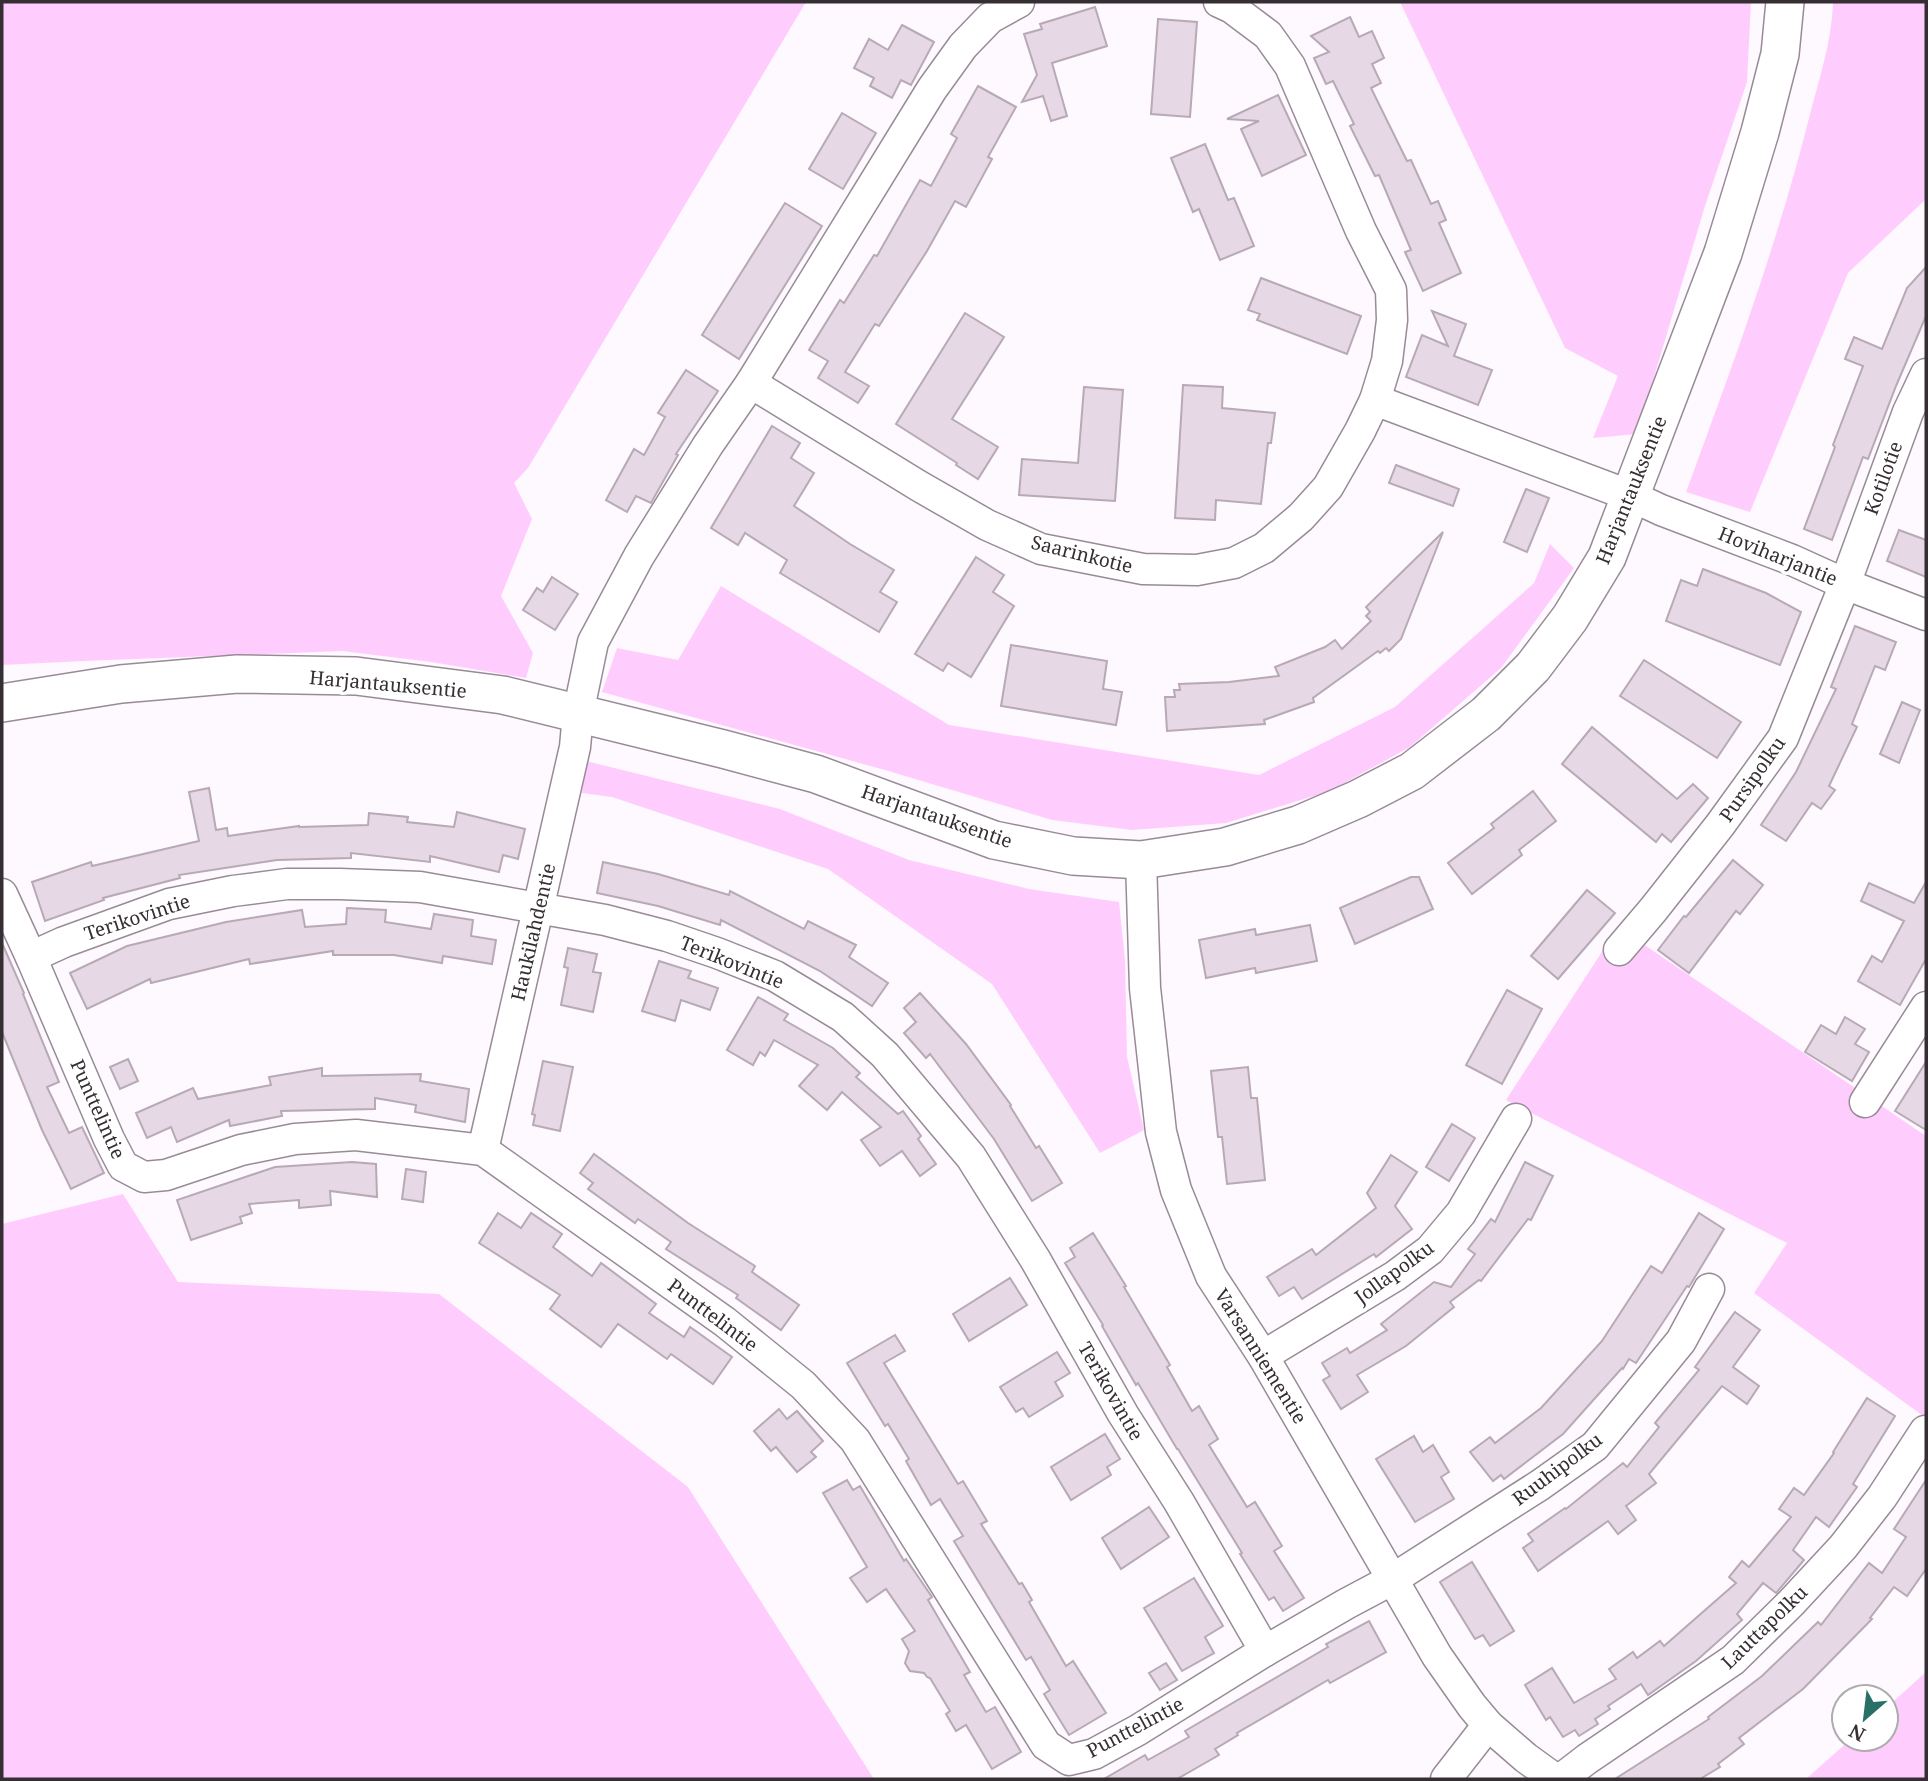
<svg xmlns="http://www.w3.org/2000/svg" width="1928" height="1781" font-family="'Noto Serif',serif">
<rect width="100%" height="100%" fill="#fef9fe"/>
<!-- green -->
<g fill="#ffcdfd">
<polygon points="2,2 806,2 528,468 514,483 532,519 501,596 533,653 526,678 431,662 342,651 84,661 2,665"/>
<polygon points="1400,2 1751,2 1747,82 1705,206 1637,434 1593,438 1618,376 1565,348"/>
<path d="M1833 2H1926V199L1848 273 1750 512 1686 492C1731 370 1776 248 1808 122 1818 82 1832 42 1833 2Z"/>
<polygon points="1550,544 1574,568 1501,668 1410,747 1330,791 1226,823 1132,830 1052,820 885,770 602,692 617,648 678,660 721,586 949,725 1259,775 1395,707 1534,583"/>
<polygon points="586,761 780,809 909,860 1029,889 1119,902 1125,960 1127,1057 1144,1130 1100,1153 992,984 828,869 612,797 582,793"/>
<polygon points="1618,927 1926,1136 1926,1418 1754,1293 1787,1243 1506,1100"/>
<polygon points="123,1194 178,1282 439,1294 688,1487 874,1779 2,1779 2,1224"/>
<polygon points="1926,1672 1926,1779 1806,1779 1851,1739 1886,1739 1886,1708"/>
</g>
<!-- building -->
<g fill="#e6d8e5" stroke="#b7a9b6" stroke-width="2">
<polygon points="1095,7 1107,46 1052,63 1067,116 1051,121 1043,96 1022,102 1037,75 1024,34 1042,29 1040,24"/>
<polygon points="1350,17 1359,37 1372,31 1384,58 1372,64 1381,83 1371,88 1407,161 1411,160 1431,204 1438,201 1446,220 1439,223 1461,273 1423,291 1405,252 1411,250 1379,175 1375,176 1350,126 1354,124 1333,81 1326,84 1314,58 1329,52 1311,36"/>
<polygon points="1158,19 1197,22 1190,117 1151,114"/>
<polygon points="902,25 934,42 911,85 901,80 892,98 870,86 874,78 854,68 869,39 888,50"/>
<polygon points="978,86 1016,107 988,157 992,159 966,207 955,201 927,251 879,326 875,324 845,372 869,386 858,403 818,378 828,361 809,350 840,300 844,303 874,255 877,256 920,180 931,186 957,138 951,134"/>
<polygon points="1278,95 1306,155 1262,176 1241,129 1259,121 1227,119"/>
<polygon points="842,113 876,133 843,189 809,169"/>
<polygon points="1205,144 1228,200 1234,198 1254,246 1220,260 1199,209 1193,212 1171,158"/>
<polygon points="785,203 822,226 739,359 702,335"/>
<polygon points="1926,267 1926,316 1896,386 1868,459 1863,457 1832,540 1804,529 1835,447 1833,445 1863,366 1845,359 1854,337 1882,349 1907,288"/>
<polygon points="1261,278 1361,316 1347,354 1257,320 1260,314 1248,310"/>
<polygon points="1432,311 1466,324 1454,356 1492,370 1478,405 1406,377 1422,335 1448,346"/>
<polygon points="965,313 1004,337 952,419 998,447 978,479 956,465 957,463 896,424"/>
<polygon points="686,370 718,391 676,454 678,455 651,503 636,496 627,512 606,500 634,449 644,455 665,417 658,413"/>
<polygon points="1183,385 1223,387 1222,408 1275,413 1271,443 1268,443 1261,504 1216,500 1215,520 1175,518"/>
<polygon points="1084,387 1123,390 1115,501 1019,495 1022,459 1078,463"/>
<polygon points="772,426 800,443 791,458 814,473 794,506 850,544 894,570 880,592 897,602 879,632 780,573 787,560 745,533 738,545 711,528"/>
<polygon points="1396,465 1459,489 1453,506 1389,483"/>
<polygon points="1526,489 1549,498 1527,552 1504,542"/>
<polygon points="1899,530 1926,540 1926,577 1887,561"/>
<polygon points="1443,532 1401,639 1389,651 1386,648 1380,653 1378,651 1313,698 1314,702 1264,720 1265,724 1167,731 1165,697 1175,697 1174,690 1180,690 1179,684 1229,682 1279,676 1275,667 1325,647 1335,640 1342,649 1371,621 1366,616 1370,612 1366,607"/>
<polygon points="976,557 1004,575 993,592 1014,606 971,677 948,663 943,671 915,654"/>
<polygon points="1703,569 1766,593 1801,612 1780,665 1666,621 1681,580 1697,586"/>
<polygon points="552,577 578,594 555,630 523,610 537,588 543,592"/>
<polygon points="1855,626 1896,642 1885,670 1875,666 1852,724 1857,727 1829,786 1835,790 1821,809 1812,803 1786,841 1761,825 1796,772 1836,689 1831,687"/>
<polygon points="1011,645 1107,661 1103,689 1122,692 1116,725 1001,706"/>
<polygon points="1644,660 1741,722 1717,758 1620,696"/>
<polygon points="1902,702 1920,710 1899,763 1880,754"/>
<polygon points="1592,727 1677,799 1693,784 1708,798 1671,842 1662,834 1656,842 1562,764"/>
<polygon points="209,788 216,830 227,828 228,836 299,826 299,827 368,825 369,813 408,817 407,822 454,827 457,812 525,829 518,859 503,855 499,872 430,856 430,862 351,853 351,858 277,860 179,875 180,878 103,898 104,900 45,921 32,882 91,862 92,866 199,841 189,792"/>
<polygon points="1533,791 1556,821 1519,850 1522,855 1472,894 1448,863 1494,828 1491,824"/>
<polygon points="1733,860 1763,885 1740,914 1736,911 1689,973 1658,950 1684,916 1686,917"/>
<polygon points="603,862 658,874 729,895 730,891 804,929 808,921 856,945 849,957 888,983 872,1006 820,971 721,920 720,925 658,906 597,893"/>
<polygon points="1411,877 1419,877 1433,909 1355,944 1340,908"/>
<polygon points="1926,882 1926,959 1900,1005 1858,981 1872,956 1882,962 1904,921 1861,901 1869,883 1914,903"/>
<polygon points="1587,890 1615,913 1558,979 1531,956"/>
<polygon points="347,908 386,910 385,922 431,929 434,914 473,920 471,936 496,940 492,964 443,956 442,963 394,955 333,955 333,951 250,964 249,959 151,983 150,979 87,1009 70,973 127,946 226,922 302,910 305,927 346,924"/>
<polygon points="1310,925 1317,961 1256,973 1255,968 1206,978 1199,940 1255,929 1256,935"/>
<polygon points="2,943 24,993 23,994 59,1082 47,1087 69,1133 82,1127 104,1173 71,1189 42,1130 2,1032"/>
<polygon points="568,948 597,954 593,972 601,973 593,1012 561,1005 568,968 564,967"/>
<polygon points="659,961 691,971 688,978 718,988 710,1010 681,1000 675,1021 642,1011"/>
<polygon points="1507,990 1542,1009 1502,1084 1466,1065"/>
<polygon points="920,993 966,1044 1011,1105 1010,1106 1036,1148 1039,1146 1062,1183 1032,1201 994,1139 930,1054 926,1058 904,1033 916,1022 904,1008"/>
<polygon points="758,997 788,1014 784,1020 833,1048 860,1073 856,1077 898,1114 903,1111 921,1136 918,1139 936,1164 920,1176 902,1151 880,1166 861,1140 881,1127 842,1092 827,1110 799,1086 818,1065 774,1040 765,1056 760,1052 753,1065 727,1050"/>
<polygon points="1845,1017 1865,1029 1855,1044 1869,1052 1852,1081 1805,1052 1821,1025 1836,1034"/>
<polygon points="128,1059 138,1081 120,1089 110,1067"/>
<polygon points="543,1061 573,1067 560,1131 533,1125 535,1115 532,1114"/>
<polygon points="1926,1062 1926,1130 1895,1111"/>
<polygon points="1248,1067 1251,1098 1257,1098 1265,1180 1227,1184 1222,1137 1218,1137 1211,1071"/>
<polygon points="322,1068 322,1076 421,1074 420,1081 469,1089 465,1122 415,1112 416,1105 375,1098 375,1109 281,1111 282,1116 230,1126 229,1120 177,1142 171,1127 147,1138 136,1113 193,1088 198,1099 271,1085 269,1077"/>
<polygon points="1452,1124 1475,1138 1449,1181 1426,1167"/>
<polygon points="594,1154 688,1223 755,1266 752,1272 799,1305 781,1330 736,1298 738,1295 666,1249 671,1242 638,1219 635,1223 588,1189 593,1183 580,1173"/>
<polygon points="1391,1155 1417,1172 1395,1206 1412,1229 1376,1257 1374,1254 1302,1299 1294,1287 1279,1296 1267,1277 1312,1249 1316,1255 1376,1208 1367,1193"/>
<polygon points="352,1162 376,1164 377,1197 330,1191 331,1205 299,1208 299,1200 249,1204 252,1213 240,1217 242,1223 191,1240 177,1200 275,1167"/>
<polygon points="1525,1162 1553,1176 1531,1220 1528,1219 1481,1281 1479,1280 1450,1302 1454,1307 1406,1346 1357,1375 1368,1392 1341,1409 1323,1380 1330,1376 1322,1363 1347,1348 1350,1353 1387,1330 1381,1324 1434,1282 1451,1287 1475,1254 1468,1249 1491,1219 1495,1222"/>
<polygon points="406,1169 426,1172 423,1202 402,1199"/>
<polygon points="498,1213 521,1228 531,1213 562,1234 553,1247 592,1276 601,1263 656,1304 649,1313 684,1337 690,1327 732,1357 713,1384 671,1354 667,1359 618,1324 601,1347 550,1309 560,1295 479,1243"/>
<polygon points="1699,1213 1724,1229 1689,1287 1687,1286 1636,1363 1629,1359 1623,1369 1622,1368 1563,1434 1504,1479 1501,1475 1493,1481 1470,1452 1490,1437 1495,1443 1541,1408 1602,1341 1651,1266 1662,1273"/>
<polygon points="1093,1233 1126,1286 1124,1287 1170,1365 1167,1367 1192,1411 1199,1406 1218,1439 1209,1445 1247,1507 1255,1502 1282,1546 1274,1551 1304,1598 1283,1611 1274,1597 1269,1600 1240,1554 1242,1553 1178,1449 1177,1449 1138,1383 1136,1385 1102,1326 1103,1325 1065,1263 1075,1257 1070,1248"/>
<polygon points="1010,1278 1027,1305 969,1341 953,1314"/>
<polygon points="1735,1312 1760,1330 1733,1367 1759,1386 1747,1404 1722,1386 1649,1474 1656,1483 1626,1506 1636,1520 1618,1534 1608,1521 1538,1571 1523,1548 1533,1541 1528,1534 1565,1508 1566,1509 1623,1463 1627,1467 1659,1427 1655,1423 1699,1370 1695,1367"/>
<polygon points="895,1335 905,1351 884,1363 958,1484 963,1481 987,1521 981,1524 1019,1584 1022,1583 1032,1600 1029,1602 1066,1666 1073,1661 1106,1713 1069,1735 1044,1694 1050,1690 1031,1657 1026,1660 954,1541 963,1536 940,1499 931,1505 906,1461 909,1459 888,1424 885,1426 847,1363"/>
<polygon points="1057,1352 1070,1373 1055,1382 1063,1396 1029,1417 1023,1408 1016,1412 1000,1387"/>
<polygon points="1867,1398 1895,1416 1853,1484 1857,1487 1829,1527 1816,1517 1793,1550 1804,1560 1777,1592 1776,1593 1763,1583 1737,1614 1742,1620 1696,1661 1648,1695 1641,1684 1608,1706 1610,1709 1595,1719 1598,1724 1579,1736 1575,1730 1563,1737 1550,1717 1546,1720 1525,1685 1552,1668 1574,1703 1616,1679 1609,1669 1633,1652 1637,1658 1660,1641 1664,1646 1736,1583 1729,1577 1742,1561 1749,1567 1791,1517 1779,1509 1794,1488 1804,1495 1834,1453 1833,1452"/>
<polygon points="779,1409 787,1419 797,1411 823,1441 811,1452 816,1457 797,1472 776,1447 771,1451 754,1431"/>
<polygon points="1105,1434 1120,1459 1107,1467 1111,1475 1071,1500 1051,1467"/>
<polygon points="1414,1436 1423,1452 1433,1445 1449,1472 1441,1477 1454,1499 1415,1522 1376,1459"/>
<polygon points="847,1480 853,1490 860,1486 904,1561 906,1559 932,1597 928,1600 970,1672 964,1675 986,1712 995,1707 1021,1752 992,1769 966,1725 956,1731 946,1714 950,1711 930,1678 927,1677 924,1673 910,1671 905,1663 909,1651 902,1639 915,1631 886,1589 867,1602 850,1578 867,1567 823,1493"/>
<polygon points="1926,1480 1926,1569 1907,1596 1894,1587 1870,1618 1872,1619 1803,1689 1739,1738 1744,1744 1718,1764 1720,1767 1700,1779 1615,1779 1709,1719 1708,1717 1762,1676 1818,1622 1821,1625 1869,1563 1882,1573 1906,1537 1894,1529"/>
<polygon points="1149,1507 1169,1537 1121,1569 1102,1538"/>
<polygon points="1472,1562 1514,1631 1490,1646 1483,1635 1475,1639 1440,1582"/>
<polygon points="1194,1578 1223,1626 1205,1637 1214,1653 1182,1671 1144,1608"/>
<polygon points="1369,1621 1386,1652 1330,1683 1328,1680 1237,1733 1238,1735 1215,1749 1219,1755 1177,1779 1104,1779 1145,1755 1148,1760 1189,1737 1185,1731 1328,1647 1326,1644"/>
<polygon points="1166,1663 1177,1680 1160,1690 1149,1673"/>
</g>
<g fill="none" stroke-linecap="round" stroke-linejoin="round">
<!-- minor casing -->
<g stroke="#988b97" stroke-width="33">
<g id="minor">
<polyline points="1219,2 1232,8 1268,35 1290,66 1361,231 1391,290 1392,320 1387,361 1375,400 1631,496 1661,510 1792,560 1845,584 1926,615"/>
<polyline points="751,383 919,486 987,525 1041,549 1143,569 1197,570 1234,563 1264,548 1301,517 1328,487 1360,431 1375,400"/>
<polyline points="1141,860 1145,988 1161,1132 1176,1190 1211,1276 1263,1356 1437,1656 1472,1706 1488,1725 1526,1758 1555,1779"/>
<polyline points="2,894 31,957 109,1139 123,1166 144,1177 166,1175 241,1150 295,1139 356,1135 483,1150 725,1322 803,1385 855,1440 1046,1745 1069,1760 1094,1754 1138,1730 1265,1651 1346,1604 1393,1579 1540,1485 1595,1446 1681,1341 1709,1289"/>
<polyline points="1619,950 1653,910 1720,825 1783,738 1845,584 1908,412 1926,374"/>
<polyline points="31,957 64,942 169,904 233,891 287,884 340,884 420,887 605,920 667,936 717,953 775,976 843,1017 885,1055 971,1157 1035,1259 1123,1414 1179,1502 1265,1651"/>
<polyline points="1865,1102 1926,1007"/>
<polyline points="483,1150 575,747 578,714 593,642 639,556 708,445 751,383 932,89 963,46 990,18 1019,2"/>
<polyline points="1263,1356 1395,1276 1430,1250 1461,1213 1516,1119"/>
<polyline points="1446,1779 1488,1725"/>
<polyline points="1561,1779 1587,1759 1733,1660 1791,1603 1843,1547 1882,1497 1925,1431"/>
</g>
</g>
<!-- tertiary casing -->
<g stroke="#988b97" stroke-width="40">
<polyline id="tertiary" points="2,703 121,684 237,674 356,676 503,695 723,749 816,774 994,840 1073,856 1141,860 1225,847 1298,825 1358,799 1412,771 1486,714 1533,667 1570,618 1607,557 1723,253 1760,132 1780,54 1785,2"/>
</g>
<!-- minor -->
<use href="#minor" stroke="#fff" stroke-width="30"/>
<!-- tertiary -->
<use href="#tertiary" stroke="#fff" stroke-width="37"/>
</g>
<g text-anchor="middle" stroke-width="7" stroke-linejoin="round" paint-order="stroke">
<!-- street labels -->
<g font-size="19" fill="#352f34" stroke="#fff">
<text transform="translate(1883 478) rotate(-70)" y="7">Kotilotie</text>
<text transform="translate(1631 490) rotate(-68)" y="7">Harjantauksentie</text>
<text transform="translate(1082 554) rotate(14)" y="7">Saarinkotie</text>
<text transform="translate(1778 556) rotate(22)" y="7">Hoviharjantie</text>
<text transform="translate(388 684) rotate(5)" y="7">Harjantauksentie</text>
<text transform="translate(1752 779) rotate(-55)" y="7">Pursipolku</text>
<text transform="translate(937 816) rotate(19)" y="7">Harjantauksentie</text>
<text transform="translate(137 917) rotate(-18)" y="7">Terikovintie</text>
<text transform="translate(533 932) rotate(-77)" y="7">Haukilahdentie</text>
<text transform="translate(732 962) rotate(22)" y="7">Terikovintie</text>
<text transform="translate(98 1109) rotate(66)" y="7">Punttelintie</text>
<text transform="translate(1394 1272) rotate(-36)" y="7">Jollapolku</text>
<text transform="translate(713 1315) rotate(37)" y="7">Punttelintie</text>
<text transform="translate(1261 1356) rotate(58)" y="7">Varsanniementie</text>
<text transform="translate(1111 1391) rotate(60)" y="7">Terikovintie</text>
<text transform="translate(1557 1469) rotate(-37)" y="7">Ruuhipolku</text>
<text transform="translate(1764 1627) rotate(-44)" y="7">Lauttapolku</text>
<text transform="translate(1135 1727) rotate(-28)" y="7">Punttelintie</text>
</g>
</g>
<!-- border -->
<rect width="1928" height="1781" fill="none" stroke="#352f34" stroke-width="7"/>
<!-- north arrow -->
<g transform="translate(1865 1718) rotate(208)"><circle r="33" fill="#ffffff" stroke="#aeacae" stroke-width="2"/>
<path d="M0-5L12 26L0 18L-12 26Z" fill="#276f67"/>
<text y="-10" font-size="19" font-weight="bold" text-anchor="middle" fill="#352f34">N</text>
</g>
</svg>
